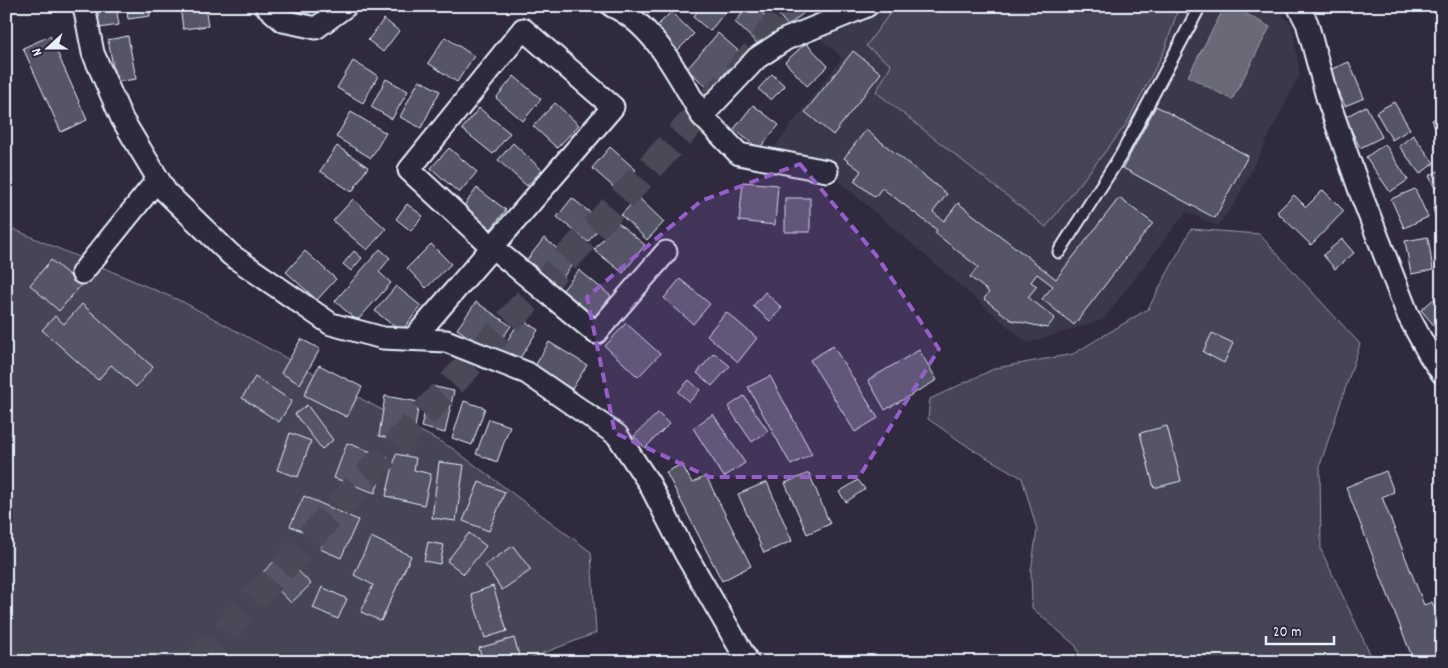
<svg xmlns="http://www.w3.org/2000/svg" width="1448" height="668" font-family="Dekko,sans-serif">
<rect width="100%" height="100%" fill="#2f2a3d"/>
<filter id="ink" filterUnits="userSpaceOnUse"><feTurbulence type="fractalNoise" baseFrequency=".02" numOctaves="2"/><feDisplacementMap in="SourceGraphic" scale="10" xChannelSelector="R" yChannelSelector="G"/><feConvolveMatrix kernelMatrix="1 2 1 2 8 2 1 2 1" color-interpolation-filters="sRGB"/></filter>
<g filter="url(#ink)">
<!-- built -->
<polygon fill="#3b3749" points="862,6 1272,6 1292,24 1300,74 1237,200 1218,226 1186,212 1103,320 1027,343 827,171 765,159 842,58 810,29"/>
<!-- green -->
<g fill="#464455" stroke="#979aa6">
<polygon points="895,6 1179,6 1165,49 1126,125 1046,227 876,92 891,65 866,46"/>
<polygon points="6,226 183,302 452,448 591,552 596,633 520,662 6,662"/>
<polygon points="1191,229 1259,234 1360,344 1320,465 1321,550 1374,662 1082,662 1076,646 1032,608 1031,571 1037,530 1022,478 970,448 928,419 930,399 996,368 1073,354 1148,309"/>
</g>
<!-- water -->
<polygon fill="#696978" stroke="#9c9fab" points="1225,6 1232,6 1270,27 1232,100 1188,76"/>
<!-- building -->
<g fill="#575565" stroke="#e8f1f8">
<polygon points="96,6 116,6 119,25 99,28"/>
<polygon points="126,6 149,6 150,16 128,19"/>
<polygon points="180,6 205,6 208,26 183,29"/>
<polygon points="291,6 314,6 305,18"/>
<polygon points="702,6 730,6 710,31 693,17"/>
<polygon points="749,6 755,6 780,31 763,49 735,22"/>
<polygon points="771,6 801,6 806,11 788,26"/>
<polygon points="810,6 838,6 821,20"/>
<polygon points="671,12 694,34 678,50 655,28"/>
<polygon points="384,19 399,31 383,52 368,40"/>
<polygon points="718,33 742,54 710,90 687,69"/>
<polygon points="50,36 87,120 61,132 23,48"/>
<polygon points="128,36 136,79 116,82 108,40"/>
<polygon points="445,37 474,56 457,82 428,63"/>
<polygon points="806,43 828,66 807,86 785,62"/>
<polygon points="853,51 881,73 833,135 805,112"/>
<polygon points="353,61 378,76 363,103 337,88"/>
<polygon points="1349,62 1364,98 1345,106 1329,70"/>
<polygon points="772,74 785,86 771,100 758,89"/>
<polygon points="514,76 541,99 523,121 496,98"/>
<polygon points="386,79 408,91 392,119 371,107"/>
<polygon points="419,80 440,91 421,128 400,117"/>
<polygon points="1394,102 1410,129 1392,140 1376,112"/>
<polygon points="555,103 579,125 557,148 533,126"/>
<polygon points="753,105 779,125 759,149 734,129"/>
<polygon points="1156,106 1248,156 1215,218 1123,168"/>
<polygon points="1366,106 1382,137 1360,148 1345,117"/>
<polygon points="479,108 510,133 493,154 462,129"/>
<polygon points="351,112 386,133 371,158 336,137"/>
<polygon points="1442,116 1442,144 1432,120"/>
<polygon points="866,130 947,194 933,212 944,221 958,203 1056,279 1119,198 1153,223 1074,325 1042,299 1053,286 1037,274 1031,282 1037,286 1028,297 1055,318 1047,328 1011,320 984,299 989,292 970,277 978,267 935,233 937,230 882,188 875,197 854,181 861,171 844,158"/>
<polygon points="1413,135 1434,163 1420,174 1399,146"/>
<polygon points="513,143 542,170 527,186 498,160"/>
<polygon points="1385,144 1408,180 1390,192 1366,157"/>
<polygon points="337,146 368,167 352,192 320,171"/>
<polygon points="610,147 636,170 618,191 592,168"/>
<polygon points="449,148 477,172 459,193 431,168"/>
<polygon points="1442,169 1442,184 1435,188 1429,176"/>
<polygon points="743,182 778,185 775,225 739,221"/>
<polygon points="477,188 506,210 491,229 463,207"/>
<polygon points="1415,189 1428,217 1404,228 1391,199"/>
<polygon points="1323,190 1344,211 1311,245 1277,212 1294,195 1306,207"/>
<polygon points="638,197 664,222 647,240 621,215"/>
<polygon points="572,198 603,223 588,242 557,217"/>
<rect x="785" y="198" width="25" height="34"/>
<polygon points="353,199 386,229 367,250 333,221"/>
<polygon points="407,204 423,216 411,231 396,219"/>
<polygon points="1442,206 1442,242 1433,208"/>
<polygon points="617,222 645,245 623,273 594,250"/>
<polygon points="1428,237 1433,270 1411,274 1405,241"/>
<polygon points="544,238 574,262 558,284 527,260"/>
<polygon points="1342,239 1354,253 1335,269 1323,255"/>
<polygon points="431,244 451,264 426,288 407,268"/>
<polygon points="380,249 390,258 379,272 391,283 357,321 335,301"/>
<polygon points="305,251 336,279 317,300 286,272"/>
<polygon points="354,251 362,258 351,271 343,264"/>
<polygon points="51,260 81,285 59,311 30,285"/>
<polygon points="579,270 611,296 594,317 562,291"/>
<polygon points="680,279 710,304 693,324 664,298"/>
<polygon points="396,286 421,306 401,332 375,311"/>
<polygon points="765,292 782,308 770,321 753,306"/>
<polygon points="1435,298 1441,306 1442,305 1442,335 1421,310"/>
<polygon points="476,302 511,326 492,353 457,329"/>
<polygon points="82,304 153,367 136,387 111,365 98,380 42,330 55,316 64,324"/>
<polygon points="726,312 757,338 738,362 707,335"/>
<polygon points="521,319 538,330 518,361 501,350"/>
<polygon points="626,323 660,354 638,377 605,346"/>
<polygon points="1212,333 1233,343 1224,363 1203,352"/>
<polygon points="301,339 320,349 300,384 281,373"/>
<polygon points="549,342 587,365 572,389 535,366"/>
<polygon points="833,346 878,418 855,432 810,360"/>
<polygon points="919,350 937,380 885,410 868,380"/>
<polygon points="714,353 730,366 712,386 697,373"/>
<polygon points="319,365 362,387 347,417 304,395"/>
<polygon points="770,376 812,454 791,465 748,387"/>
<polygon points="255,377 292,401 279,422 242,398"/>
<polygon points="689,380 700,390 689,402 678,392"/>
<polygon points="431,386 454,391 445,433 421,427"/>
<polygon points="385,396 419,402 413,442 379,436"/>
<polygon points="744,396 768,431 752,442 728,407"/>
<polygon points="464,401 485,408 472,445 452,438"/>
<polygon points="307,405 333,440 322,449 295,414"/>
<polygon points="658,413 669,424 645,448 634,436"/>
<polygon points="713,414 745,463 724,477 693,428"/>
<polygon points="489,419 510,426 497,462 476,454"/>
<polygon points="1167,426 1181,481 1154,488 1140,433"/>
<polygon points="290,433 311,441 298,477 277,470"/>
<polygon points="347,443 388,458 375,493 334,478"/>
<polygon points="396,454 416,458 414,470 431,474 424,505 386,496"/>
<polygon points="439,462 464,465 456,521 432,518"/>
<polygon points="682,464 692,483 706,476 751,566 722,581 666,472"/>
<polygon points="1386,471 1394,492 1382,497 1424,605 1432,602 1442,627 1442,662 1414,662 1346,487"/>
<polygon points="809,473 830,524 807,534 785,483"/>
<polygon points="858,480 865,489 846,502 839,492"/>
<polygon points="479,482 505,492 489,531 463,521"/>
<polygon points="767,482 792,541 764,553 738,494"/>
<polygon points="304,496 358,520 341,558 320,549 324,541 290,526"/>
<polygon points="469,533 486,546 464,574 447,561"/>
<polygon points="371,537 411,556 381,621 361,612 373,585 354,575"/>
<polygon points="428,542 444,545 440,564 424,561"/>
<polygon points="513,546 531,570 502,590 485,565"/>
<polygon points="282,554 311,584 291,603 262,573"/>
<polygon points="493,586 507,631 485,638 471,594"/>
<polygon points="322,587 347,599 338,619 313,608"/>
<polygon points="514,638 521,662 483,662 479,648"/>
</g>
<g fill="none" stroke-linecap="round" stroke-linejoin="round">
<!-- trunk-tunnel -->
<polyline stroke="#4b4859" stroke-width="28" stroke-dasharray="28 14" stroke-linecap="butt" points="196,662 757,51 788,6"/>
<!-- service casing -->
<g stroke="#e8f1f8" stroke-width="15">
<polyline id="service" points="1059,252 1121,155 1200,6"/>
</g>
<!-- minor casing -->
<g stroke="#e8f1f8" stroke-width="25">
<g id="minor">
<polyline points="84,6 93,53 122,119 166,192 231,255 331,324 383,338 446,341 527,373 617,435 649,483 685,553 748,662"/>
<polyline points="266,6 283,21 316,28 346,6"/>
<path d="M612 6C655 25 679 77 702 116"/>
<polyline points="1298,6 1307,23 1327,97 1361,194 1408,315 1430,356 1442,373"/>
<polyline points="827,171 739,154 702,116 757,58 786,39 867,6"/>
<polyline points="82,273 158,179"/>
<polyline points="413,339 613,107 523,29 409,170 492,247 596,333 666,252"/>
</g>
</g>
<!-- service -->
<use href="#service" stroke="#2f2a3d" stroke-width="11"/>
<!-- minor -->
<use href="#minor" stroke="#2f2a3d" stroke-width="21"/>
</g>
</g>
<!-- marked area -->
<path fill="#965dcd" fill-opacity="0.2" stroke="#965dcd" stroke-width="4" stroke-dasharray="10 6" stroke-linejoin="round" d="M800 164 876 255 939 349 859 477H709L615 433 587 297 701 201Z"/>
<!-- margin -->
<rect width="1448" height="668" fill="none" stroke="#2f2a3d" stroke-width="25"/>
<rect x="12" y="12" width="1423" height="643" fill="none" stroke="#e8f1f8" stroke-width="2" filter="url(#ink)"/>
<!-- north arrow -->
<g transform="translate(48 48) rotate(249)" stroke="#2f2a3d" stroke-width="4" paint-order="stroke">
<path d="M0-4L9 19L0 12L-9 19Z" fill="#e8f1f8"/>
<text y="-8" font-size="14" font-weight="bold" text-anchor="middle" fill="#e8f1f8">N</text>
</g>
<!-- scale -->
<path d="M1266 636v8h68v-8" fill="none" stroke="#e8f1f8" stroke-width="2.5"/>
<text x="1273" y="636" font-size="15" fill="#e8f1f8" stroke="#2f2a3d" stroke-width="4" paint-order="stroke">20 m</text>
</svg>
